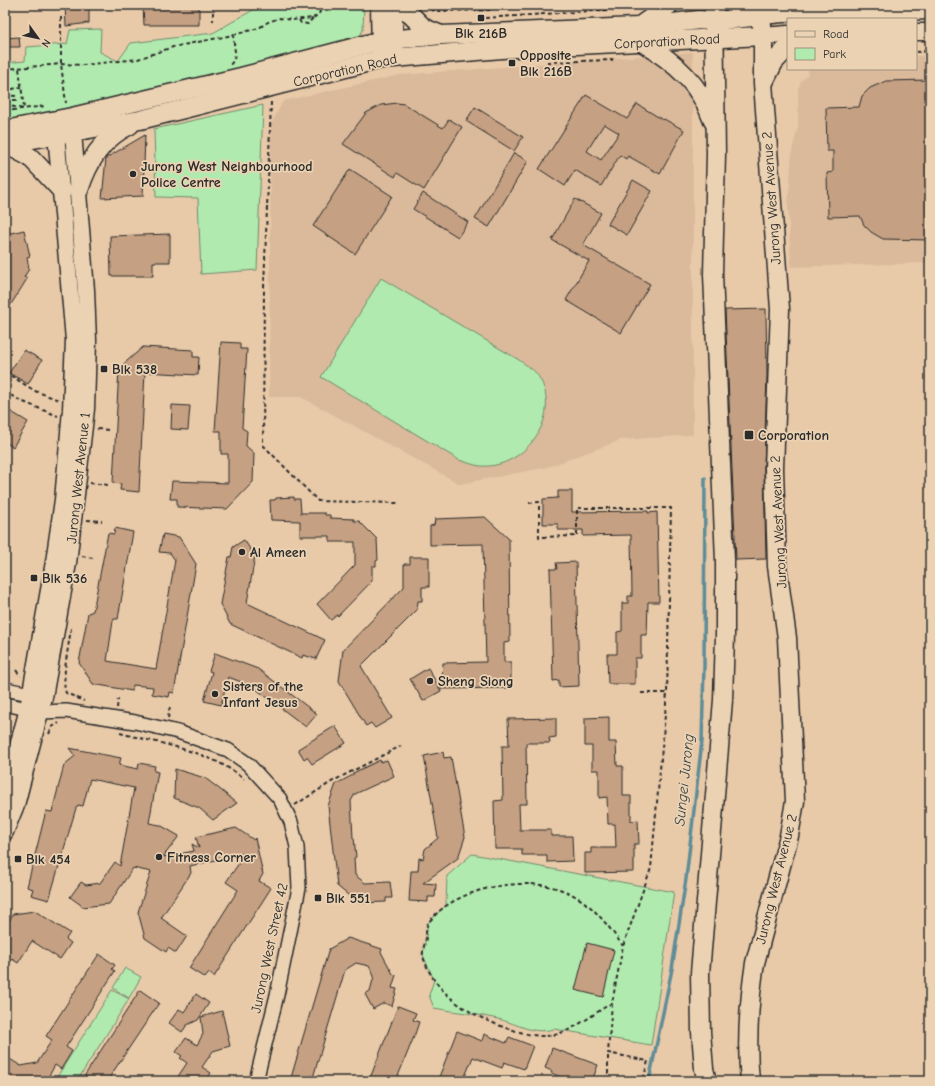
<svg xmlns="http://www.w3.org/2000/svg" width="935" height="1086" font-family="'Comic Neue',sans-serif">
<rect width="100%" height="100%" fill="#e8caa9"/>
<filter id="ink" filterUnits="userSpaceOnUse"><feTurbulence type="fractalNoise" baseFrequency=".025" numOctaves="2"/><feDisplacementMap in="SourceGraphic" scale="8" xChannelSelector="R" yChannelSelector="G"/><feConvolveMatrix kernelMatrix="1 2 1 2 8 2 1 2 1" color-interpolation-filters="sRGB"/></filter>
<g filter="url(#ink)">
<!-- built -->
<g fill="#daba9b">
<polygon points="693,52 693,435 621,440 548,467 460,484 301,397 269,397 271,124 283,101 400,75"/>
<polygon points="930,55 930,263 791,267 788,206 792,150 798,127 798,89 801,81 808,74 808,69 916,69 916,56"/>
</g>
<!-- green -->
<g fill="#b1eaae" stroke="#6e8a6c">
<polygon points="277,5 364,5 363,30 356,43 5,123 5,63 25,61 26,47 67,44 70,30 101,29 100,52 118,61 131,43 213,33 253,10"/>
<polygon points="263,105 257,270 201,274 198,198 156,197 154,129"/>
<path d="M381 278 519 360C524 364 532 368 536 373 566 412 526 470 480 466 473 465 466 462 459 460L321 377Z"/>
<path d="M472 854 674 892 651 1045 554 1029C532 1035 519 1024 498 1019 477 1014 456 1012 434 1008L429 995 434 980 423 955 428 923 446 905 447 876Z"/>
<polygon points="125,968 141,977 129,998 113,988"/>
<polygon points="112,990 129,999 77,1081 53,1081 55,1080"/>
</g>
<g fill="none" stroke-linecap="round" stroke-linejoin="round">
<!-- stream -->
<polyline stroke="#5e8c97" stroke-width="3.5" points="649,1081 672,969 686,879 702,741 704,667 705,478"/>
</g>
<!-- building -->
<g fill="#c5a082" stroke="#2b2b2b" fill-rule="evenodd">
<polygon points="65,5 84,5 84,7 89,7 89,23 66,26"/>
<polygon points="151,5 199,5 199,25 144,25 143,6"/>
<polygon points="19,37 20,47 5,47 5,38"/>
<polygon points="930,80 930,240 883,239 871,232 864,225 860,216 828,217 827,173 833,172 833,151 827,151 826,108 859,107 862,96 870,88 886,81"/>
<path d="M586 95 627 119 637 104 663 120 664 119 684 130 660 174 628 156 626 159 620 155 601 186 575 170 565 186 539 169ZM604 124 619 133 601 160 587 151Z"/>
<polygon points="397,103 404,104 443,128 449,119 462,127 424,190 397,173 395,177 343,144 366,113 381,105"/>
<polygon points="475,107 523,137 514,151 466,121"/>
<polygon points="145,135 143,196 102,198 106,158"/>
<polygon points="514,153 528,161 489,227 475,219"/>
<polygon points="350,169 392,196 355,254 313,226"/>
<polygon points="633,180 652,191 627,235 608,224"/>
<polygon points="423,193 468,222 458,237 413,209"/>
<polygon points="575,199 601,213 583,245 650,284 621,333 566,300 589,261 552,240"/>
<polygon points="5,229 11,233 24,230 30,256 27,257 29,269 24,277 27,279 5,314"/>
<polygon points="170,234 170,262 153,262 153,276 111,276 110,236"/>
<polygon points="766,309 767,375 764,468 766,559 736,560 725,310"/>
<polygon points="221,342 240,343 240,349 247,349 242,428 247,431 246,446 254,453 253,482 227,509 177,507 177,499 170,499 172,481 228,483 228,454 221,454 221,431 215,431"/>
<polygon points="143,347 193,350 193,357 199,357 198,375 145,372 139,492 120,490 121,484 113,483 119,368"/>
<polygon points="24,350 42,360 28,384 9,373"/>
<polygon points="172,405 190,406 188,430 171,429"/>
<polygon points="5,408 28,422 13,447 5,442"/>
<polygon points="558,491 572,491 572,512 648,511 648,513 657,512 659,602 648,602 647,635 641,635 641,658 635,658 635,684 608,684 607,654 617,654 617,632 622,631 622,603 628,603 628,596 632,596 631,535 583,536 583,530 558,530 558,524 543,524 543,499 558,498"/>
<polygon points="294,497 294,499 300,499 301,513 325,513 325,515 330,515 330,518 354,519 354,521 359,521 377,539 378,560 376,561 376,566 372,566 372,581 338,616 337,615 331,620 317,604 355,565 355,542 330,542 330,536 300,536 300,521 271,520 270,500 275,500 276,498"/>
<polygon points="485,517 509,539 510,642 504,643 504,662 511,662 511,688 441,689 443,663 486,662 483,544 430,545 430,526 434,525 435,519"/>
<polygon points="115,528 133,532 118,619 114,619 113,621 107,661 156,669 175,560 170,553 159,552 163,534 179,537 196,564 174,693 170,692 169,697 152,694 153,687 133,685 132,691 93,684 79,663 88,613 93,611 108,533 114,534"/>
<polygon points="244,540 255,556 247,603 325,640 316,659 303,655 302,658 230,624 220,604 229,557 231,557 233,547"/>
<polygon points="410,557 429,557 429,587 422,587 422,601 418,601 417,610 361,666 392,718 375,728 371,723 366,726 339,681 343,650 404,587 404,564 410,564"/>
<polygon points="576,562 579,686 559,687 559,680 553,681 550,569 557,569 556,563"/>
<polygon points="215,653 258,669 317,714 306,727 252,686 228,677 221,705 204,701 212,672 209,671"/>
<polygon points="428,668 441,691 423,701 410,679"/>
<polygon points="609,717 609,742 616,742 617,766 623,766 623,796 631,796 631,821 638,820 639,844 634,844 634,872 585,873 585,853 591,853 591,848 616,848 615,824 608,824 607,797 599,798 599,770 592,770 592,746 585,746 585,718"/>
<polygon points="556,718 556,737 549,738 550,743 526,743 527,804 519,804 520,830 551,830 551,836 572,836 573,861 547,862 547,855 522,855 522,849 495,849 494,801 503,800 502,746 509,746 508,719"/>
<polygon points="335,726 346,743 312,764 307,757 304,759 298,749"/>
<polygon points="69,748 121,758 119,765 138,769 139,763 155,766 154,771 158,772 149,823 160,825 179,836 163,857 194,851 192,844 199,848 196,837 236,828 254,840 255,838 263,874 259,881 271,888 214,977 209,973 205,978 189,968 238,890 226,882 246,853 190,866 191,873 161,918 187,936 176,953 168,948 166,952 145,938 138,912 151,872 133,868 109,904 82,907 81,905 70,897 81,882 86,885 100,883 115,862 120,866 134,788 90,779 83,806 78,805 76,808 49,900 31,895 33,889 27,887 46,811 52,812 64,765 75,756"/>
<polygon points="443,752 444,758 451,757 465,837 458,858 423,883 436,884 435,897 428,897 428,902 409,901 411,871 418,871 419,858 423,859 425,849 438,838 424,756"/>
<polygon points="380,760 381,762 387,760 394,776 355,794 351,801 353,838 354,838 356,857 354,858 355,875 365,883 390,882 392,898 386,898 386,902 358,903 337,886 328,806 336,784 353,775 353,773"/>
<polygon points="175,769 205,778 222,791 237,803 213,820 199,808 174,798"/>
<polygon points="35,911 70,933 66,939 71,943 60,959 32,941 18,963 12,959 5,972 5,929 13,914"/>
<polygon points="348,938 382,949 381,952 393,974 396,975 392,988 397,989 392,1006 384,1003 373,1009 365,994 370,991 374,976 369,966 356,963 345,970 312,1081 290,1081 329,949"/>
<polygon points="587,943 614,950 603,997 575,990"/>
<polygon points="99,954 115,965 112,969 115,971 66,1047 72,1051 61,1069 55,1065 46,1081 12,1081 5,1076 5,1056 21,1066 37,1063 52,1040 46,1036"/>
<polygon points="140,990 159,1003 107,1081 86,1081 85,1075"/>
<polygon points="196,994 209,1003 198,1020 187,1025 182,1032 169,1023 179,1009 184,1012"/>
<polygon points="398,1006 416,1013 413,1020 419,1022 415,1034 396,1081 369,1081"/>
<polygon points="222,1011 230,1046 213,1051 202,1067 211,1073 206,1081 175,1081 187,1063 180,1058 182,1056 176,1052 186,1038 197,1045 203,1034 201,1017"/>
<polygon points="457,1031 482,1041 484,1034 506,1043 509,1037 533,1046 524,1069 504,1062 502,1068 473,1057 463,1081 450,1081 439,1077"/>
<polygon points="552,1048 598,1065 592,1081 571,1081 551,1073 552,1071 545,1068"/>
</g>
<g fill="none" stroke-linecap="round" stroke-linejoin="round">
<!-- minor casing -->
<g stroke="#2b2b2b" stroke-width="16">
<g id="minor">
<polyline points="5,689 41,696"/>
<polyline points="5,704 41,712 66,711 135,722 178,732 228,750 248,764 280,799 291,822 297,847 299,888 277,995 256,1081"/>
</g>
</g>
<!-- tertiary casing -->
<g stroke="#2b2b2b" stroke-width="19">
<g id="tertiary">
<polyline points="379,5 380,53"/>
<polyline points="394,5 394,39 396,57"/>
<polyline points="761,16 816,11 872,13 930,11"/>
<polyline points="916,32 930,32"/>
<polyline points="763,36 788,34"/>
<polyline points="5,794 28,709 54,562 63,500 71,410 74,340 55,122"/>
<polyline points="5,832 16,805 44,697 68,563 86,409 88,341 86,290 72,120"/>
</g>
</g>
<!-- secondary casing -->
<g stroke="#2b2b2b" stroke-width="21">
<g id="secondary">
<polyline points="401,5 424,28 441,35"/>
<polyline points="805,5 816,11"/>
<polyline points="638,27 669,5"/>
<path d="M642 42C676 63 699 83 713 121"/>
<polyline points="764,82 774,62 788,47"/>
<polyline points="5,130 72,117 241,77 379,41 441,35 637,27 699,20 715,21 761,16"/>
<polyline points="5,144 140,120 381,59 514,48 763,36"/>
<polyline points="5,144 30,157 62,191"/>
<path d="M79 190C88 162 102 138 130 125"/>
<polyline points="707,1081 704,1069 701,1032 700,973 723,700 725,635 725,560 713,274 716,154 714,5"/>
<path d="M750 1081C746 1042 749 1002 755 963L789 836 795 801 787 638 777 566 774 468 780 309 763 83V36L760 5"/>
</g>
</g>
<!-- path -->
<g stroke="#2b2b2b" stroke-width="2" stroke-dasharray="4 3" stroke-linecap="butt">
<polyline points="213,5 213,21"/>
<polyline points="425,5 432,10 437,11 492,10"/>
<polyline points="61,17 61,64 66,103"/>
<polyline points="485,18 636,8 642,6"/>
<polyline points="299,20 301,23 308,24 313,18"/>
<polyline points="233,35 259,28 268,22 280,18 292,20 313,18 319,14 322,5"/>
<polyline points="916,52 930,51"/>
<polyline points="547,62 612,60 613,56"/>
<polyline points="5,69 61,64 83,65 138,59 173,47 233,35 235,52 234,60 230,65"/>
<polyline points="5,91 21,87"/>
<polyline points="5,95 16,96 16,100 5,100"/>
<polyline points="271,102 264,287 263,445 318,501 398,503"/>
<polyline points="5,105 24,109 19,68"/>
<polyline points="5,111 46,106"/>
<polyline points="5,372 35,391 59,400"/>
<polyline points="5,392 21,401 58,416"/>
<polyline points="97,429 109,430"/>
<polyline points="90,483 108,485"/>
<polyline points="529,503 539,502 539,537 577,536 577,508 671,508 667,693 651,868 623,946 612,1003 608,1053 648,1061 643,1081"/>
<polyline points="87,520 102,521"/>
<polyline points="82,556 93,558"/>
<path d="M71 628C69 645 61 680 66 693L84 701"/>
<polyline points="16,670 20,676"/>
<polyline points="641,693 667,693"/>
<polyline points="117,708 118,699"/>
<polyline points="168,718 170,706"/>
<path d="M120 733C161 744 211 751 244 779"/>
<polyline points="49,734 52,727 59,723"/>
<polyline points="295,805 333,781 401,746"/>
<path d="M612 1003C594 1013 575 1030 554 1035 540 1038 526 1034 513 1030 476 1019 434 996 423 956 422 951 425 943 426 938 426 934 426 927 428 923 430 920 434 917 436 914 464 887 525 876 562 890 590 900 606 923 623 946"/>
<polyline points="608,1081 608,1053"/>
</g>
<!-- minor -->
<use href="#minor" stroke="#ebd2b3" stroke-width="13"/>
<!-- tertiary -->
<use href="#tertiary" stroke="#ebd2b3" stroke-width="16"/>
<!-- secondary -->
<use href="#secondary" stroke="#ebd2b3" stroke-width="18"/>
</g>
</g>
<!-- markers -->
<g fill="#2b2b2b" stroke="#ebd2b3" stroke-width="1.5">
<rect x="477" y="14" width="8" height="8" rx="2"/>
<rect x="508" y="59" width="8" height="8" rx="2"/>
<circle cx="133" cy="174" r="4"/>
<rect x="100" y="365" width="8" height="8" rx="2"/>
<rect x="744" y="430" width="10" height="10" rx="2"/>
<circle cx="242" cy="552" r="4"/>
<rect x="30" y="574" width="8" height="8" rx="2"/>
<circle cx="430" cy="681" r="4"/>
<circle cx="215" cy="694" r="4"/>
<circle cx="159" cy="857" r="4"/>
<rect x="14" y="855" width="8" height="8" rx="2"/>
<rect x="314" y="894" width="8" height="8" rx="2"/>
</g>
<g text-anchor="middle" stroke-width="3.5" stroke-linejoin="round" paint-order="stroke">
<!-- poi labels -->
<g font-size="14" font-weight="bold" fill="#2b2b2b" stroke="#ebd2b3" text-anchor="start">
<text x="481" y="38" text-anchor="middle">Blk 216B</text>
<text x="520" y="60">Opposite<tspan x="520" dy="16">Blk 216B</tspan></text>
<text x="141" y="171">Jurong West Neighbourhood<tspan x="141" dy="16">Police Centre</tspan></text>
<text x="112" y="374">Blk 538</text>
<text x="758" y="440">Corporation</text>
<text x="250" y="557">Al Ameen</text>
<text x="42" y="583">Blk 536</text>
<text x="438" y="686">Sheng Siong</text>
<text x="223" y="691">Sisters of the<tspan x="223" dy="16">Infant Jesus</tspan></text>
<text x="167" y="862">Fitness Corner</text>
<text x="26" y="864">Blk 454</text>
<text x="326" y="903">Blk 551</text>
</g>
<!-- street labels -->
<g font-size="14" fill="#2b2b2b" stroke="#ebd2b3">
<text transform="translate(667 41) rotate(-3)" y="5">Corporation Road</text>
<text transform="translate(345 70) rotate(-13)" y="5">Corporation Road</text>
<text transform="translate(771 198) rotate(-94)" y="5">Jurong West Avenue 2</text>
<text transform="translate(78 478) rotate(-84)" y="5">Jurong West Avenue 1</text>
<text transform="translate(778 522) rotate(-93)" y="5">Jurong West Avenue 2</text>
<text transform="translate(776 879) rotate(-76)" y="5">Jurong West Avenue 2</text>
<text transform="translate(269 948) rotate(-78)" y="5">Jurong West Street 42</text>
</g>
<!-- water labels -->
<g font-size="15" font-style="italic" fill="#384346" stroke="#ebd2b3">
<text transform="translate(684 780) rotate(-84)" y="5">Sungei Jurong</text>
</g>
</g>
<!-- margin -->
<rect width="935" height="1086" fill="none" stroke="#ebd2b3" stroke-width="20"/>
<rect x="10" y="10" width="915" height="1066" fill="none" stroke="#2b2b2b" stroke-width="1.5" filter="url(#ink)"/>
<!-- legend -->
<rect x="787" y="18" width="130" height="52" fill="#ebd2b3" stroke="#9e8f7d"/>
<rect x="795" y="31" width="20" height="6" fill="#ebd2b3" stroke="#9e8f7d"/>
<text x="823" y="38" font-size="12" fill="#2b2b2b">Road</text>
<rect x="795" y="48" width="20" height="12" fill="#b1eaae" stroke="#9e8f7d"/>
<text x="823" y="58" font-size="12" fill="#2b2b2b">Park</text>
<!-- north arrow -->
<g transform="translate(38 38) rotate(123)" stroke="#ebd2b3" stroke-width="3" paint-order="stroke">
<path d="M0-3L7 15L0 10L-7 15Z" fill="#2b2b2b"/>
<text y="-6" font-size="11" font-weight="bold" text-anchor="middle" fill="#2b2b2b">N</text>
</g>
</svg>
